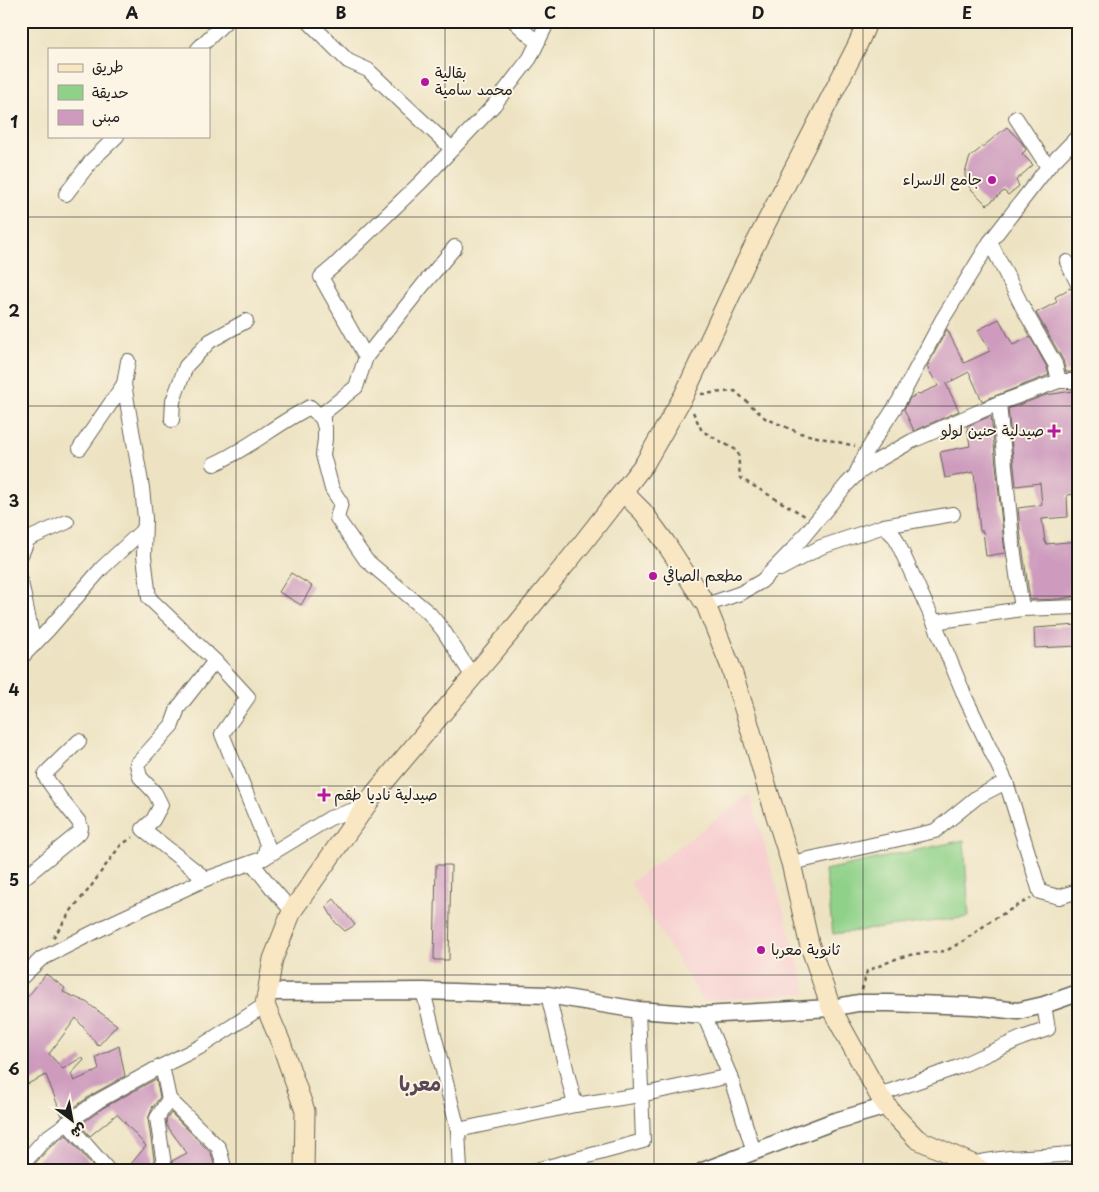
<svg xmlns="http://www.w3.org/2000/svg" width="1099" height="1192" font-family="'Playpen Sans','Playpen Sans Arabic',sans-serif">
<rect width="100%" height="100%" fill="#fcf5e5"/>
<filter id="ink" filterUnits="userSpaceOnUse"><feTurbulence type="fractalNoise" baseFrequency=".02" numOctaves="2"/><feDisplacementMap in="SourceGraphic" scale="10" xChannelSelector="R" yChannelSelector="G"/><feConvolveMatrix kernelMatrix="1 2 1 2 8 2 1 2 1" color-interpolation-filters="sRGB"/></filter>
<filter id="wash" filterUnits="userSpaceOnUse"><feTurbulence type="fractalNoise" baseFrequency=".0096" numOctaves="4" result="noise"/><feDisplacementMap in="SourceGraphic" scale="20" xChannelSelector="R" yChannelSelector="G"/><feGaussianBlur stdDeviation="1.12" result="paint"/><feColorMatrix in="noise" values="0 0 0 0 0 0 0 0 0 0 0 0 0 0 0 0 0 1.4 0 .05"/><feComposite in="paint" operator="in"/></filter>
<g filter="url(#wash)">
<rect width="100%" height="100%" fill="#ede3c3"/>
<!-- built -->
<polygon fill="#f7cfd0" points="750,794 807,993 703,1001 630,883"/>
<!-- green -->
<polygon fill="#8fd189" stroke="#567652" points="964,840 969,917 833,934 825,870"/>
<g id="blocks">
<!-- building -->
<g fill="#ce9bbe">
<polygon points="1007,127 1022,143 1026,150 1022,154 1033,165 1016,180 1019,186 1008,195 1004,191 987,205 969,187 972,183 965,177 965,172 970,157"/>
<polygon points="1070,288 1078,299 1078,371 1075,372 1066,372 1063,360 1036,313 1057,302 1055,297"/>
<polygon points="999,319 1013,345 1030,337 1047,367 1049,375 982,401 969,372 946,384 959,411 914,431 904,409 910,398 938,386 927,367 947,329 964,363 990,351 978,330"/>
<polygon points="1073,391 1078,423 1078,442 1075,442 1078,462 1078,494 1067,495 1068,517 1042,519 1045,542 1046,542 1046,544 1078,541 1078,560 1076,560 1078,571 1078,596 1059,599 1030,600 1021,539 1018,508 1042,505 1040,483 1016,486 1008,409 1046,395"/>
<polygon points="991,416 1005,553 986,556 983,531 980,531 974,472 945,478 940,452 970,446 967,426"/>
<polygon points="291,573 312,586 301,605 279,592"/>
<polygon points="1078,625 1078,646 1035,648 1034,628"/>
<polygon points="436,865 451,865 449,960 434,960"/>
<polygon points="334,899 355,925 345,931 335,922 326,906"/>
<polygon points="46,974 65,988 63,992 86,1002 117,1025 98,1046 76,1018 49,1054 63,1069 82,1057 84,1060 71,1074 74,1081 99,1070 96,1057 119,1046 125,1076 93,1094 62,1116 46,1075 21,1087 21,1007 25,1000"/>
<polygon points="156,1079 160,1097 153,1107 153,1106 148,1119 155,1165 147,1171 125,1171 146,1146 117,1114 90,1136 80,1125 103,1108"/>
<polygon points="171,1113 211,1153 216,1171 174,1171 172,1161 187,1153 167,1126 166,1120"/>
<polygon points="66,1135 97,1171 28,1171 51,1146"/>
</g>
</g>
</g>
<g filter="url(#ink)">
<use href="#blocks" fill-opacity="0" stroke="#656256" stroke-width="1"/>
<g fill="none" stroke-linecap="round" stroke-linejoin="round">
<!-- minor casing -->
<g stroke="#656256" stroke-width="16">
<g id="minor">
<polyline points="308,21 348,61 368,70 452,149"/>
<polyline points="514,21 530,36 538,41"/>
<polyline points="198,49 226,21"/>
<polyline points="1016,118 1048,167"/>
<polyline points="66,194 92,160 117,136"/>
<polyline points="990,242 1023,308 1055,364 1059,381"/>
<polyline points="1067,262 1078,284"/>
<polyline points="366,357 423,285 455,247"/>
<polyline points="128,361 124,384 142,488 145,518 144,556 149,598 215,661 248,697 222,734 267,844 264,858"/>
<polyline points="999,403 1012,540 1022,609"/>
<polyline points="172,420 173,401 186,366 210,341 246,321"/>
<polyline points="80,448 124,384"/>
<path d="M214 464C248 449 276 424 310 407L323 419"/>
<polyline points="857,474 873,463 912,441 999,403 1059,381 1078,381"/>
<polyline points="884,526 953,514"/>
<polyline points="21,555 28,539 67,522"/>
<polyline points="780,569 821,547 884,526 895,537 934,622 966,699 1006,782 1018,820 1040,892 1059,897 1078,891"/>
<polyline points="21,582 34,645"/>
<polyline points="706,605 741,593 762,581 794,548 847,484 855,476 868,449 899,401 942,320 990,242 1048,167 1078,136"/>
<polyline points="934,622 1022,609 1078,607"/>
<polyline points="21,658 48,630 102,568 144,529"/>
<polyline points="473,677 443,630 429,613 366,560 337,518 341,503 332,489 323,455 325,439 325,428 321,415 356,387 366,357 321,277 334,266 422,181 494,105 530,58 548,21"/>
<polyline points="252,863 272,888 292,911"/>
<polyline points="791,863 935,831 977,797 1006,782"/>
<polyline points="206,879 143,829 153,820 161,805 155,793 140,777 137,764 172,725 178,708 215,661"/>
<polyline points="21,880 80,832 81,828 79,822 60,798 46,778 45,775 48,771 79,741"/>
<polyline points="21,978 41,959 116,921 206,879 264,858 330,818 366,806"/>
<polyline points="423,991 458,1130 460,1171"/>
<polyline points="548,995 575,1105 640,1095 730,1076"/>
<polyline points="704,1015 730,1076 754,1152"/>
<polyline points="162,1066 169,1099 157,1118 165,1171"/>
<polyline points="879,1095 958,1067 1022,1038 1048,1029 1044,1005"/>
<polyline points="169,1099 219,1148 225,1171"/>
<polyline points="67,1123 109,1171"/>
<polyline points="458,1130 575,1105"/>
<path d="M972 1164C1006 1155 1043 1158 1078 1153"/>
<polyline points="21,1166 45,1139 98,1101 152,1071 200,1047 265,1005"/>
<polyline points="533,1171 643,1141 638,1010"/>
</g>
</g>
<!-- tertiary casing -->
<g stroke="#656256" stroke-width="19">
<g id="tertiary">
<polyline points="267,992 423,991 548,995 638,1010 704,1015 831,1008 858,1003 889,1003 974,1006 1018,1011 1044,1005 1078,993"/>
<polyline points="703,1171 832,1122 887,1106"/>
</g>
</g>
<!-- secondary casing -->
<g stroke="#656256" stroke-width="21">
<g id="secondary">
<polyline points="623,492 643,512 665,542 706,605 730,665 748,721 769,794 791,863 809,943 831,1008 879,1095 893,1114 917,1139 972,1164 983,1171"/>
<polyline points="304,1171 305,1111 281,1043 265,1005 273,959 292,911 375,793 518,623 582,544 645,463 684,395 745,264 857,46 865,28 861,21"/>
</g>
</g>
<!-- path -->
<g stroke="#656256" stroke-width="2.5" stroke-dasharray="4 4" stroke-linecap="butt">
<polyline points="701,394 735,391 765,418 800,433 855,446"/>
<polyline points="693,412 702,431 738,451 740,478 805,516"/>
<polyline points="53,938 73,908 90,888 103,869 121,845 133,837"/>
<polyline points="862,990 867,971 898,958 914,954 946,951 965,940 992,920 1031,898"/>
</g>
<!-- minor -->
<use href="#minor" stroke="#fff" stroke-width="14"/>
<!-- tertiary -->
<use href="#tertiary" stroke="#fff" stroke-width="16"/>
<!-- secondary -->
<use href="#secondary" stroke="#f9e7c3" stroke-width="19"/>
</g>
</g>
<!-- grid -->
<path fill="none" stroke="#1c1c1c" stroke-width="1" stroke-opacity="0.55" d="M236 21V1171M445 21V1171M654 21V1171M863 21V1171M21 217H1078M21 406H1078M21 596H1078M21 786H1078M21 975H1078"/>
<!-- markers -->
<g fill="#b5179e" stroke="#fcf5e5" stroke-width="2">
<circle cx="425" cy="82" r="5"/>
<circle cx="992" cy="180" r="5"/>
<path d="M1051.5 423.5h5v5h5v5h-5v5h-5v-5h-5v-5h5z"/>
<circle cx="653" cy="576" r="5"/>
<path d="M321.5 787.5h5v5h5v5h-5v5h-5v-5h-5v-5h5z"/>
<circle cx="761" cy="950" r="5"/>
</g>
<g text-anchor="middle" stroke-width="4" stroke-linejoin="round" paint-order="stroke">
<!-- poi labels -->
<g font-size="15" fill="#1c1c1c" stroke="#fcf5e5" text-anchor="start">
<text x="435" y="78">بقالية<tspan x="435" dy="17">محمد سامية</tspan></text>
<text x="982" y="185" text-anchor="end">جامع الاسراء</text>
<text x="1044" y="436" text-anchor="end">صيدلية حنين لولو</text>
<text x="663" y="581">مطعم الصافي</text>
<text x="334" y="800">صيدلية ناديا طقم</text>
<text x="771" y="955">ثانوية معربا</text>
</g>
<!-- district labels -->
<g font-size="20" font-weight="bold" fill="#5a4855" stroke="#fcf5e5">
<text x="420" y="1091">معربا</text>
</g>
</g>
<!-- margin -->
<rect width="1099" height="1192" fill="none" stroke="#fcf5e5" stroke-width="55"/>
<!-- legend -->
<rect x="48" y="48" width="162" height="90" fill="#fcf5e5" stroke="#a29e95"/>
<rect x="58" y="64" width="25" height="8" fill="#f9e7c3" stroke="#a29e95"/>
<text x="92" y="72" font-size="15" fill="#1c1c1c">طريق</text>
<rect x="58" y="85" width="25" height="15" fill="#8fd189" stroke="#a29e95"/>
<text x="92" y="98" font-size="15" fill="#1c1c1c">حديقة</text>
<rect x="58" y="110" width="25" height="15" fill="#ce9bbe" stroke="#a29e95"/>
<text x="92" y="122" font-size="15" fill="#1c1c1c">مبنى</text>
<!-- north arrow -->
<g transform="translate(72 1120) rotate(148)" stroke="#fcf5e5" stroke-width="4" paint-order="stroke">
<path d="M0-4L9 19L0 12L-9 19Z" fill="#1c1c1c"/>
<text y="-8" font-size="14" font-weight="bold" text-anchor="middle" fill="#1c1c1c">ش</text>
</g>
<rect x="28" y="28" width="1044" height="1136" fill="none" stroke="#1c1c1c" stroke-width="2"/>
<g font-size="16" text-anchor="middle" font-weight="bold" fill="#1c1c1c">
<text x="132" y="19">A</text>
<text x="341" y="19">B</text>
<text x="550" y="19">C</text>
<text x="758" y="19">D</text>
<text x="967" y="19">E</text>
<text x="14" y="128">1</text>
<text x="14" y="317">2</text>
<text x="14" y="507">3</text>
<text x="14" y="696">4</text>
<text x="14" y="886">5</text>
<text x="14" y="1075">6</text>
</g>
</svg>
